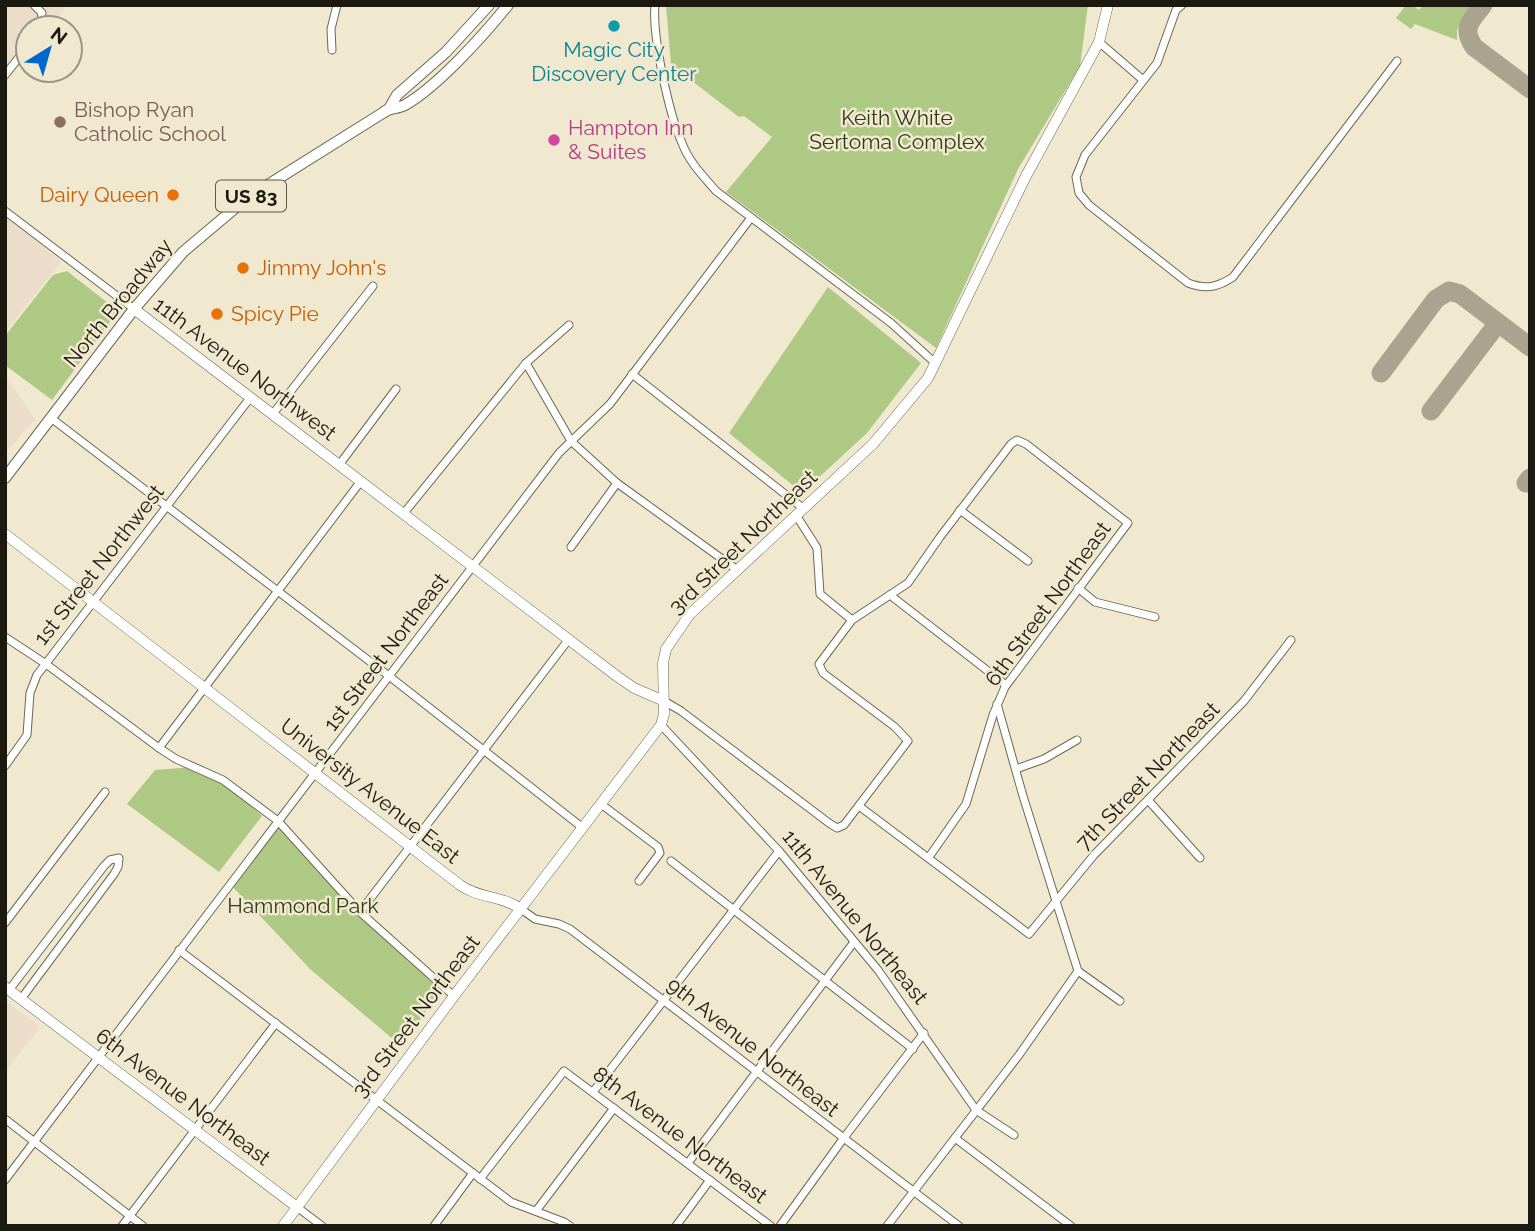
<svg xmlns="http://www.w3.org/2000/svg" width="1535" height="1231" font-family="Raleway,sans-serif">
<rect width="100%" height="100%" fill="#f0e8cf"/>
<!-- education -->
<g fill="#ecdcca">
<polygon points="5,5 67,5 49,28 28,28 28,55 5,83"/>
<polygon points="5,215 61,262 5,332"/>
<polygon points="5,376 35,419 5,453"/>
<polygon points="5,1000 40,1027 5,1072"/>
</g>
<!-- green -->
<g fill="#aec984">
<polygon points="666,5 1088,5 1080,66 1018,169 936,348 726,192 772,137 744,116 739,117 671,65"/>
<polygon points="1406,5 1412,5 1419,10 1423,5 1472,5 1457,30 1457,40 1415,24 1411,29 1396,18"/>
<polygon points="67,271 118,311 52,400 5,365 5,336 53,275"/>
<polygon points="828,287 921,363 867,433 802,493 729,433"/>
<polygon points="194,767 231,788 262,816 219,872 127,804 155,770"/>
<polygon points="278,821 360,912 444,988 400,1045 310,969 230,884"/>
</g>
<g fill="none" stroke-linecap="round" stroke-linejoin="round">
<!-- taxiway -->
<g stroke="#aaa390" stroke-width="19">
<path d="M1483 5C1471 21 1461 28 1474 47L1530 89"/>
<polyline points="1381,373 1436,299 1449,291 1460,294 1530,347"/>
<polyline points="1431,411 1498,323"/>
<polyline points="1526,483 1530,478"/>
</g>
<!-- street casing -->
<g stroke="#6e6751" stroke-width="9">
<g id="street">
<polyline points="34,5 42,13 40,28"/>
<path d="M655 5C652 36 669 114 682 143 689 162 703 176 716 191L891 323 934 362"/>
<path d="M1182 5 1176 10 1157 63 1085 155 1076 177 1079 193 1089 205 1188 283C1206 290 1218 287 1233 277L1397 61"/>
<polyline points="1099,42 1143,80"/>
<polyline points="332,50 331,29 337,5"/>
<polyline points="5,75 28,46"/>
<polyline points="5,211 134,309"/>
<polyline points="526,363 571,441 617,483 736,569"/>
<polyline points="632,374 804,509"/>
<polyline points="272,415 373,286"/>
<polyline points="51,418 389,676 583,828"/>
<polyline points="339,465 396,389"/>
<polyline points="960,510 1028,561"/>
<polyline points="404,513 526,363 569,325"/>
<polyline points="796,515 817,548 820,594 852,620"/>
<polyline points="571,547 617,483"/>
<polyline points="1078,588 1095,602 1155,617"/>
<polyline points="890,595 1006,685"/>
<polyline points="5,637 46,664 159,748 176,759 223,780 278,821 360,912 454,996"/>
<polyline points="664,701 681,711 829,823 837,828 844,825 908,741 895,727 823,673 819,664 852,620 908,583 940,537 1011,444 1017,440 1026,444 1128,523 1005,687 993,715 966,804 929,857"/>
<polyline points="997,704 1023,796 1078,971"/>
<polyline points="661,725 779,851 878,970 976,1110 1014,1135"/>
<polyline points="159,748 361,481"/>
<polyline points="5,766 27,735 30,693 37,675 250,398"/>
<polyline points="1016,769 1044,759 1077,740"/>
<polyline points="1148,800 1200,858"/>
<polyline points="601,804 658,847 660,853 639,881"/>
<polyline points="859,806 1029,934 1094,855 1244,701 1291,640"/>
<polyline points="671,861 913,1049"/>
<polyline points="521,909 535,919 559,924 570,929 959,1226"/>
<polyline points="360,912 569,639"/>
<polyline points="5,923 105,792"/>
<polyline points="179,950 511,1202 564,1222 570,1226"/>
<polyline points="1078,971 1120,1001"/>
<polyline points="9,990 104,866 110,860 119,858 118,867 114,874 21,999"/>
<polyline points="593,1092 779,851"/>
<polyline points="5,1119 143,1226"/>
<polyline points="955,1138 1071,1226"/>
<polyline points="688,1163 854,942"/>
<polyline points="480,1179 564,1071 771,1226"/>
<polyline points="5,1180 559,453 610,404 750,219"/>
<polyline points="297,1207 322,1226"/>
<polyline points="536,1211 614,1108"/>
<polyline points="122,1226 276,1023"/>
<polyline points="434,1226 473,1173"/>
<polyline points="676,1226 710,1180"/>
<polyline points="780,1226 843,1139 924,1033"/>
<polyline points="887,1226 1019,1055 1078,971"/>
</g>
</g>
<!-- secondary casing -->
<g stroke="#6e6751" stroke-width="11">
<g id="secondary">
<polyline points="134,309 618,677 634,688 664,701"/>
<path d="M5 534 460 885C480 899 501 895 521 909"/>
<polyline points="5,987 297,1207"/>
<polyline points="283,1226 460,988 661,725 664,714 663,663 666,649 690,614 873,444 928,378 1026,176 1099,42 1108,5"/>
</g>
</g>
<!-- primary casing -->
<g stroke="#6e6751" stroke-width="12">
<g id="primary">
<path d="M384 112C391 107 398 109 405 105 438 86 483 36 508 5"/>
<polyline points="5,478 134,309 183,252 247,198 389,109 397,95 446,52 489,5"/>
</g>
</g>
<!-- street -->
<use href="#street" stroke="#fff" stroke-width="7"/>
<!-- secondary -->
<use href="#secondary" stroke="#fff" stroke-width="10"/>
<!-- primary -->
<use href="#primary" stroke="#fff" stroke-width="10"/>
</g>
<!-- markers -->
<circle fill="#0f9aa8" stroke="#f0e8cf" stroke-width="2.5" cx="614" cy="26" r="7"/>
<circle fill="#8d6e63" stroke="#f0e8cf" stroke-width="2.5" cx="60" cy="122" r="7"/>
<circle fill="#d1479c" stroke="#f0e8cf" stroke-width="2.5" cx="554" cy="140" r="7"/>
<g fill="#e8710a" stroke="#f0e8cf" stroke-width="2.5">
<circle cx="173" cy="195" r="7"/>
<circle cx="243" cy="268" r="7"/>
<circle cx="217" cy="314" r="7"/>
</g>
<g text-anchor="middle" stroke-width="5" stroke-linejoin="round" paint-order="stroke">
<!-- shield labels -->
<rect fill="#f0e8cf" stroke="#5c5749" stroke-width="2" x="216" y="180.5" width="70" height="31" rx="5"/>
<g font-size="19" font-weight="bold" fill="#1c1910">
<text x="251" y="203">US 83</text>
</g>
<!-- culture labels -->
<g font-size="21" fill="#0d838f" stroke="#f0e8cf">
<text x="614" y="57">Magic City<tspan x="614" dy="24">Discovery Center</tspan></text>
</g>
<!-- education labels -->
<g font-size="21" fill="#785e54" stroke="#f0e8cf" text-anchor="start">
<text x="74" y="117">Bishop Ryan<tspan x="74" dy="24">Catholic School</tspan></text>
</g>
<!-- park labels -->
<g font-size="21" fill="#2d3b16" stroke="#f0e8cf">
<text x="897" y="125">Keith White<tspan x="897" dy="24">Sertoma Complex</tspan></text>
<text x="303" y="913">Hammond Park</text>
</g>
<!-- hotel labels -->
<g font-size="21" fill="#b23c85" stroke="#f0e8cf" text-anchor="start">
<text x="568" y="135">Hampton Inn<tspan x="568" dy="24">&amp; Suites</tspan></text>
</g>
<!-- food labels -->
<g font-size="21" fill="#c56008" stroke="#f0e8cf" text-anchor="start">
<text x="159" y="202" text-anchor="end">Dairy Queen</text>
<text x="257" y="275">Jimmy John's</text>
<text x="231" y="321">Spicy Pie</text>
</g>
<!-- street labels -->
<g font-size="21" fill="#1c1910" stroke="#f0e8cf">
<text transform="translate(118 303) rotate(-51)" y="7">North Broadway</text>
<text transform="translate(245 369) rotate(37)" y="7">11th Avenue Northwest</text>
<text transform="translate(743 542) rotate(-44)" y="7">3rd Street Northeast</text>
<text transform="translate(99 565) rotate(-52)" y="7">1st Street Northwest</text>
<text transform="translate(1048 604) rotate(-54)" y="7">6th Street Northeast</text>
<text transform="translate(386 652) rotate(-53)" y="7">1st Street Northeast</text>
<text transform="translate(1148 776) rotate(-46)" y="7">7th Street Northeast</text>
<text transform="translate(370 791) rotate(38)" y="7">University Avenue East</text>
<text transform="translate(855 917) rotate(51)" y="7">11th Avenue Northeast</text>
<text transform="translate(416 1016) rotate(-53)" y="7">3rd Street Northeast</text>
<text transform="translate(753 1047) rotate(38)" y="7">9th Avenue Northeast</text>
<text transform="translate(183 1097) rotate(37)" y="7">6th Avenue Northeast</text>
<text transform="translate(680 1135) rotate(37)" y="7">8th Avenue Northeast</text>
</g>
</g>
<!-- border -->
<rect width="1535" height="1231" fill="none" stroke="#1c1910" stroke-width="14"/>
<!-- north arrow -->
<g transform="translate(49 49) rotate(37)"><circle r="33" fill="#f0e8cf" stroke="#9b9583" stroke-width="2"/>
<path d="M0-5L12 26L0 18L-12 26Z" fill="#0068d0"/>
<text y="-10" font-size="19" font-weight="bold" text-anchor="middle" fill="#1c1910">N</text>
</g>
</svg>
